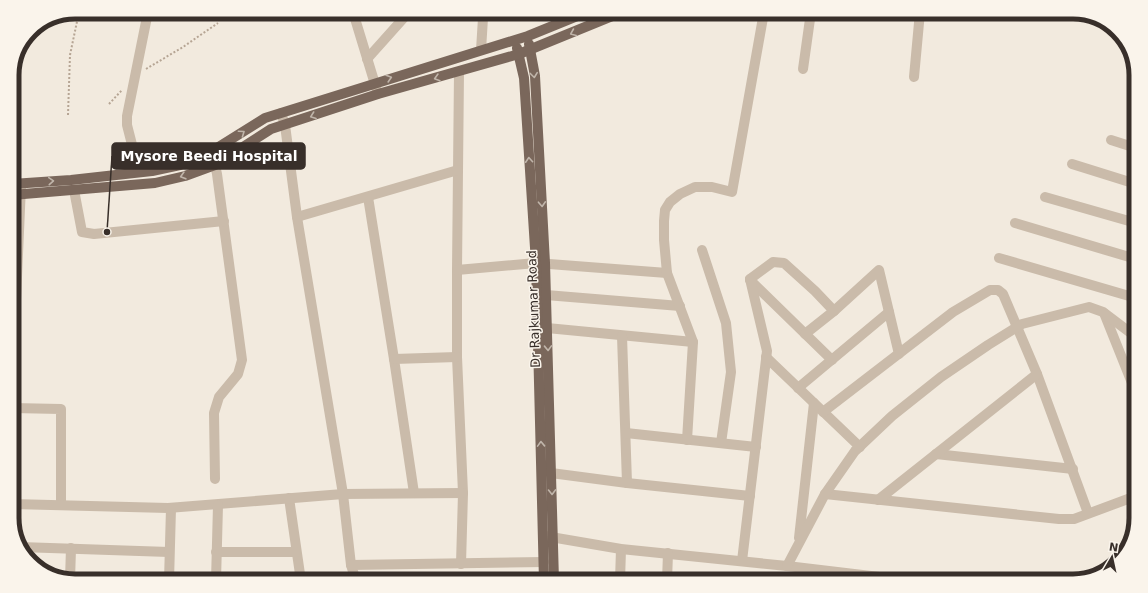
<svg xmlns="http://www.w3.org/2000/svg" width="1148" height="593" font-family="'DejaVu Sans',sans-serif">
<rect width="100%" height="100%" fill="#f2eade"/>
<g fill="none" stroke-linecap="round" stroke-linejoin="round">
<!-- path -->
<g stroke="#b6a594" stroke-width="2" stroke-dasharray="2 2" stroke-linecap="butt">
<polyline points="146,69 183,47 218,23"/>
<polyline points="109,104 122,90"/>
<polyline points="68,115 70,55 79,12"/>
</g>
<!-- minor -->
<g stroke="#cabbaa" stroke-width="10">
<path d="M213 12C230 15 246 17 263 12"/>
<polyline points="353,12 378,94"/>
<polyline points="481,50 483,18 484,12"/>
<polyline points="367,59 409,12"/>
<polyline points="803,69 811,12"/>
<polyline points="459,72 457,270 457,357 463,493 461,564"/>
<polyline points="914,77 920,12"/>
<polyline points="281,113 285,125 297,217 343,494 351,565 356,581"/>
<polyline points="1111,140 1136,148"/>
<polyline points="1072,164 1136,184"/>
<polyline points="215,165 217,174 242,360 238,374 219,397 214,413 215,479"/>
<polyline points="139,172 127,125 127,116 148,12"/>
<polyline points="74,190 82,232 94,234 224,221"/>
<polyline points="368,197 394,359 414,493"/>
<polyline points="1045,197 1136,223"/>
<polyline points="297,217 458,170"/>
<polyline points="1015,223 1136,259"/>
<polyline points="702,250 726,323 731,372 721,443"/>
<polyline points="999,258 1136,298"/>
<polyline points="457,270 536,263 667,273"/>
<polyline points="750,279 773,262 784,263 815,291 834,311"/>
<polyline points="750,280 832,360"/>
<polyline points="546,295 680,306"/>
<polyline points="1104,313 1136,393"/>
<polyline points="547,328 693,342"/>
<polyline points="805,334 834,311 879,270 899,354"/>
<polyline points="622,336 627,483"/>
<polyline points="766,357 860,447"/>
<polyline points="394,359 457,357"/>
<polyline points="798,388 889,312"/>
<polyline points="12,390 21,186"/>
<polyline points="12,408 61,409 61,505"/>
<polyline points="823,412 953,312 990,290 998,290 1003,294 1037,374 1088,513"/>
<polyline points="626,433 756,447"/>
<polyline points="687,440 693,342 667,273 664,240 664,221 665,210 670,202 680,194 695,187 712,187 732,192 764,12"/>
<polyline points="936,454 1073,469"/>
<polyline points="551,473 627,483 750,496"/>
<polyline points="825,494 1059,519 1074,519 1136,496"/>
<polyline points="289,498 301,581"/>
<polyline points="878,500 1037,374"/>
<polyline points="12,504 168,508 343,494 463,493"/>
<polyline points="545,536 621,549 787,566 913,581"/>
<polyline points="799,538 814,403"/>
<polyline points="20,547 169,552"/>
<polyline points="216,552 296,552"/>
<polyline points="742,561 767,351 750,279"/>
<polyline points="351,565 544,562"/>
<polyline points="787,566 825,494 855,451 892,416 941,377 988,345 1022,324 1089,307 1103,312 1136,337"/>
<polyline points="70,580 71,548"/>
<polyline points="169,581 171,508"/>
<polyline points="216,581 218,505"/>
<polyline points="620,581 621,549"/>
<polyline points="667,581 668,553"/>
</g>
<!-- major -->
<g stroke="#7a675b" stroke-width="10">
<polyline points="529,44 535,76 545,263 554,581"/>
<polyline points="517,48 524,78 536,263 544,581"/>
<polyline points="12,184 71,180 152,171 180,165 217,148 265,118 528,36 587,12"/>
<polyline points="12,195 155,183 185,176 215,165 271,129 378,94 519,54 622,12"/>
</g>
</g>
<!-- one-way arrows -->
<defs><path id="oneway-chevron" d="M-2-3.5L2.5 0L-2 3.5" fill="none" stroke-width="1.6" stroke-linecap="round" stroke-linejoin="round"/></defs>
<g stroke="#c0b5aa">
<use href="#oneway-chevron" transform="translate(573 33) rotate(157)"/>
<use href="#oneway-chevron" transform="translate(534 75) rotate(83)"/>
<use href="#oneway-chevron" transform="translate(389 78) rotate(-17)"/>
<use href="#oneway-chevron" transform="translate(437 78) rotate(164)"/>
<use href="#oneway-chevron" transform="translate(313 116) rotate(160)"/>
<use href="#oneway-chevron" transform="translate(242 133) rotate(-35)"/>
<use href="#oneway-chevron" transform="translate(529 160) rotate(-94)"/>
<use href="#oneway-chevron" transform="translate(183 176) rotate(164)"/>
<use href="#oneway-chevron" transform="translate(51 181) rotate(-4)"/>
<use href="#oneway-chevron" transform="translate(542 204) rotate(87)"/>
<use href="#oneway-chevron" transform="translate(548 348) rotate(88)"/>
<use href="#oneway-chevron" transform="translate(541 444) rotate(-92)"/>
<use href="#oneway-chevron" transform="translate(552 492) rotate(89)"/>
</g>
<g text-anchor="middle" stroke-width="3" stroke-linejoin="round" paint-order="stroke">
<!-- street labels -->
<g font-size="13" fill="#382f2a" stroke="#faf4eb">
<text transform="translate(533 309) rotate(-92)" y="5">Dr Rajkumar Road</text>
</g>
</g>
<!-- crop -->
<path d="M0 0H1148V593H0ZM75 19H1073A56 56 0 0 1 1129 75V518A56 56 0 0 1 1073 574H75A56 56 0 0 1 19 518V75A56 56 0 0 1 75 19Z" fill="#faf4eb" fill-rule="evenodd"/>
<path fill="none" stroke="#382f2a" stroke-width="5" d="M75 19H1073A56 56 0 0 1 1129 75V518A56 56 0 0 1 1073 574H75A56 56 0 0 1 19 518V75A56 56 0 0 1 75 19Z"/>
<!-- callouts -->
<path fill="none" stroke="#382f2a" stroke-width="1.5" d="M107 232L112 156"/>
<circle fill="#382f2a" stroke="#faf4eb" stroke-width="1.5" cx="107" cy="232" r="4"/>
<rect fill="#382f2a" stroke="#382f2a" stroke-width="1.5" x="112" y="143" width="193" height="26" rx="4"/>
<g font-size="14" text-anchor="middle" font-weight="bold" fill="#fff">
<text x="209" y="161">Mysore Beedi Hospital</text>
</g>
<!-- north arrow -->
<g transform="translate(1112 557) rotate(9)" stroke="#faf4eb" stroke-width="3" paint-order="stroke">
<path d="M0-3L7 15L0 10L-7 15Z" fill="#382f2a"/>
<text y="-6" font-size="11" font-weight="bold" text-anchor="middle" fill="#382f2a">N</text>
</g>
</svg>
